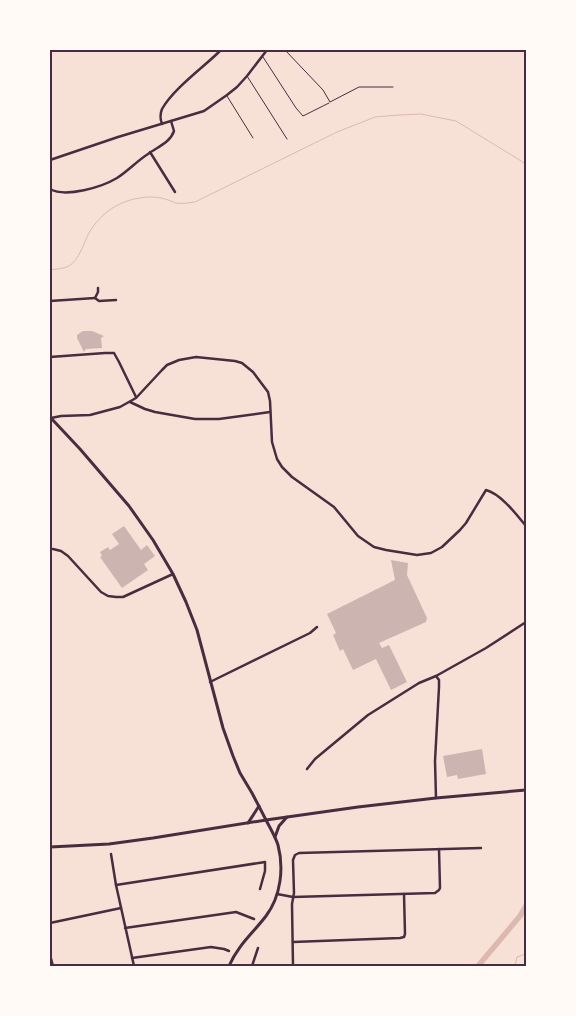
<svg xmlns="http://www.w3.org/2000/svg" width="576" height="1016" font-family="Poppins,sans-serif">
<rect width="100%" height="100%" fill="#f7e1d7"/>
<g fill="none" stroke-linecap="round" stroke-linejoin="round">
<!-- stream -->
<g stroke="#dcb8b0" stroke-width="1">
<path d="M50 270C56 269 63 269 69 266 80 259 83 244 89 233 95 222 105 212 116 206 128 199 147 195 161 198 166 199 171 201 176 203 182 204 188 203 195 202L337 132 375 117 399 115 421 114 456 121 526 164"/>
<polyline points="515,966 517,957 523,955 526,952"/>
</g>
<!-- canal -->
<polyline stroke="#dcb8b0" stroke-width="5.5" points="478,966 520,916 526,906"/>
</g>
<!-- building -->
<g fill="#ccb4b1">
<polygon points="83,331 92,331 104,336 101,338 102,348 86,349 84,352 77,338 77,335"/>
<polygon points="124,526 141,550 147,545 155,556 144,564 148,570 122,588 100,557 102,556 100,552 108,547 110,550 119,544 112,534"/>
<polygon points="391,560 408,563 407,575 427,618 426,622 379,643 382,648 389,645 407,682 391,690 376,659 353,670 343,649 340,651 333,635 336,633 327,614 395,580"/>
<polygon points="482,749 486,774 458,779 457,775 447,777 443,756"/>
</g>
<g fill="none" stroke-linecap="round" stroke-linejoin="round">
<!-- service -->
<g stroke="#4a2c40" stroke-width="1">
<polyline points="285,50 323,90 330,102 359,87 393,87"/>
<polyline points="263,57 296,108 303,116 329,103"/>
<polyline points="247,76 287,139"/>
<polyline points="227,96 253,138"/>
</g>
<!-- minor -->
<g stroke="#4a2c40" stroke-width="2.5">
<path d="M162 124C160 119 160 114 162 109 174 88 204 67 221 50"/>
<polyline points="150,152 175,192"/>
<polyline points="50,160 118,137 204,111 227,95 237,87 247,76 267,50"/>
<path d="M50 189C66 198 102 187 117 178 128 171 137 161 148 154 157 147 170 143 174 131L171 121"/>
<polyline points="98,288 98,292 95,298 99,301 116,300"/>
<polyline points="50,301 95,298"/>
<polyline points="50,357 105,353 114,353 119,362 136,397"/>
<polyline points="130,402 145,409 155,412 195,419 219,419 270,412"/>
<path d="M51 418 61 416 90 415 120 407 136 398 162 370 167 365 179 360 196 357 235 361 242 363 253 372 268 392 270 401 272 442 277 459 282 467 292 477 334 507 358 536 374 547 386 550 417 555 431 553 442 547 460 530 466 523 486 490C501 494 516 514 526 526"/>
<polyline points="53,549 61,551 68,556 101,592 108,596 116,597 123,597 173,574"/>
<polyline points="210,682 310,633 317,627"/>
<polyline points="307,769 315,759 368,715 419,683 436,676 486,648 526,622"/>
<polyline points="436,798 435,761 439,687 439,680 436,676"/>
<polyline points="111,854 116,885 134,966"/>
<polyline points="116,885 265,862 265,871 260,889"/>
<polyline points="277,894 293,897 435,893 439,890 440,888 439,849"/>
<polyline points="50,923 121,908"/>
<polyline points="125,928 236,912 254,919"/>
<polyline points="293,942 400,938 404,937 405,934 404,894"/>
<polyline points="50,955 53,966"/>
<polyline points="132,958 211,947 224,949 229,951"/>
<polyline points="252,966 258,948"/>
<polyline points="293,966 292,904 294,893 293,860 295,855 299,853 481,848"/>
</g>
<!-- tertiary -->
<polyline stroke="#4a2c40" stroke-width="3" points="50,417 80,449 129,506 153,540 173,574 186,602 197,630 223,728 233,756 240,773 252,793 266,820"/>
<!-- secondary -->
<g stroke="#4a2c40" stroke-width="3">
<polyline points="248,823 259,806"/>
<polyline points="275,837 279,826 287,817"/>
<polyline points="50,847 109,844 153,838 266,820 358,807 436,798 526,790"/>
<path d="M229 966C238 945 253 933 266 916 281 896 284 868 278 845 275 836 270 828 266 820"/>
</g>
</g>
<!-- border -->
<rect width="576" height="1016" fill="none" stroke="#fffaf5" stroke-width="102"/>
<rect x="51" y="51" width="474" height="914" fill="none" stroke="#4a2c40" stroke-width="2"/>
</svg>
